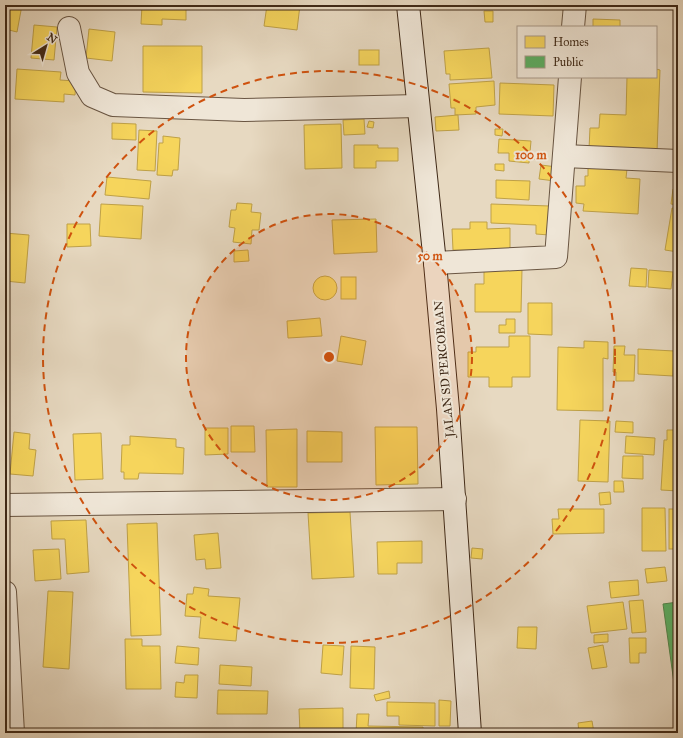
<svg xmlns="http://www.w3.org/2000/svg" width="683" height="738" font-family="'IM FELL Great Primer',serif">
<rect width="100%" height="100%" fill="#e7d9c1"/>
<filter id="stains"><feTurbulence type="fractalNoise" baseFrequency=".005" numOctaves="4"/><feColorMatrix values="0 0 0 0 .2 0 0 0 0 .09 0 0 0 0 .02 0 0 0 .5 -.17"/></filter>
<radialGradient id="worn" r=".72"><stop offset=".6" stop-color="#630" stop-opacity="0"/><stop offset="1" stop-color="#630" stop-opacity=".3"/></radialGradient>
<!-- homes -->
<g fill="#f6d55c" stroke="#bfa147">
<polygon points="5,5 22,5 17,32 5,29"/>
<polygon points="142,5 163,5 163,7 186,9 186,20 162,19 162,25 141,24"/>
<polygon points="267,5 300,5 297,30 264,26"/>
<polygon points="444,5 488,5 488,8 444,9"/>
<polygon points="609,5 658,5 657,9"/>
<polygon points="484,11 493,11 493,22 485,22"/>
<polygon points="593,19 620,20 620,27 593,27"/>
<polygon points="34,25 57,27 54,60 31,58"/>
<polygon points="89,29 115,32 112,61 86,58"/>
<polygon points="143,46 202,46 202,93 143,92"/>
<polygon points="489,48 492,78 450,80 450,74 446,74 444,51"/>
<rect x="359" y="50" width="20" height="15"/>
<polygon points="17,69 61,72 60,80 76,81 75,95 64,94 64,102 15,99"/>
<polygon points="656,69 660,70 657,152 589,149 590,128 599,128 600,114 626,115 627,77 656,77"/>
<polygon points="494,81 495,105 476,107 476,114 455,115 455,108 451,108 449,84"/>
<polygon points="500,83 554,85 553,116 499,114"/>
<polygon points="458,115 459,130 436,131 435,117"/>
<polygon points="364,119 365,134 344,135 343,120"/>
<polygon points="369,121 374,122 373,128 367,127"/>
<polygon points="112,123 136,124 136,140 112,139"/>
<polygon points="341,124 342,168 305,169 304,125"/>
<polygon points="495,129 503,129 502,136 495,135"/>
<polygon points="139,130 157,131 155,171 137,170"/>
<polygon points="163,136 180,138 178,170 173,170 172,176 157,175 159,143 163,143"/>
<polygon points="499,139 531,141 529,163 509,161 509,153 498,153"/>
<polygon points="354,145 378,145 378,148 398,148 398,161 376,161 376,168 354,168"/>
<polygon points="495,164 504,164 504,171 495,170"/>
<polygon points="541,165 557,167 555,181 539,179"/>
<polygon points="588,167 627,169 626,178 640,179 638,214 583,211 584,204 576,203 576,186 585,186 585,176 588,176"/>
<polygon points="107,177 151,181 149,199 105,195"/>
<polygon points="496,180 530,181 529,200 496,198"/>
<polygon points="673,189 678,190 678,205 671,204"/>
<polygon points="237,203 252,204 251,212 261,213 259,230 252,230 251,244 233,242 235,228 229,227 231,210 236,210"/>
<polygon points="101,204 143,206 141,239 99,236"/>
<polygon points="491,204 550,206 549,235 536,234 536,225 491,223"/>
<polygon points="672,208 678,209 678,252 665,250"/>
<polygon points="376,219 377,252 334,254 332,220"/>
<polygon points="470,222 487,222 487,229 510,228 510,250 453,250 452,229 470,229"/>
<polygon points="67,224 90,224 91,246 67,247"/>
<polygon points="5,233 29,235 25,283 5,281"/>
<polygon points="248,250 249,261 234,262 234,251"/>
<polygon points="484,268 522,269 521,312 475,312 475,284 484,284"/>
<polygon points="631,268 647,269 646,287 629,286"/>
<polygon points="649,270 673,272 671,289 648,287"/>
<circle cx="325" cy="288" r="12"/>
<rect x="341" y="277" width="15" height="22"/>
<polygon points="528,303 552,303 552,335 528,334"/>
<polygon points="320,318 322,336 288,338 287,321"/>
<polygon points="506,319 515,319 515,333 499,333 499,325 506,325"/>
<polygon points="341,336 366,341 362,365 337,361"/>
<polygon points="509,336 530,336 530,377 512,377 512,387 489,387 489,377 468,377 468,352 476,352 476,347 509,347"/>
<polygon points="584,341 608,342 608,359 603,358 603,411 557,410 558,347 584,348"/>
<polygon points="614,346 625,346 624,355 635,355 634,381 616,381 616,372 613,372"/>
<polygon points="638,349 674,351 673,376 638,374"/>
<polygon points="580,420 610,421 608,482 578,481"/>
<polygon points="616,421 633,422 633,433 615,432"/>
<polygon points="231,426 254,426 255,452 231,452"/>
<polygon points="375,427 417,427 418,484 376,485"/>
<polygon points="205,428 228,428 228,454 205,455"/>
<polygon points="297,429 297,487 267,487 266,430"/>
<polygon points="667,430 678,430 678,491 661,490 664,440 667,440"/>
<polygon points="307,431 342,432 342,462 307,462"/>
<polygon points="14,432 30,434 29,449 36,450 33,476 10,474"/>
<polygon points="101,433 103,479 75,480 73,434"/>
<polygon points="130,436 176,439 176,447 184,448 183,474 139,473 138,479 124,479 124,472 121,472 122,445 130,445"/>
<polygon points="626,436 655,438 654,455 625,453"/>
<polygon points="623,456 643,456 643,479 622,478"/>
<polygon points="614,481 623,481 624,492 614,492"/>
<polygon points="610,492 611,504 600,505 599,493"/>
<polygon points="642,508 665,508 666,551 642,551"/>
<polygon points="558,509 604,509 604,533 553,534 552,519 559,519"/>
<rect x="669" y="509" width="9" height="40"/>
<polygon points="350,512 354,577 312,579 308,513"/>
<polygon points="86,520 89,572 67,574 65,539 52,539 51,521"/>
<polygon points="157,523 161,635 131,636 127,524"/>
<polygon points="218,533 221,568 206,569 205,559 196,560 194,535"/>
<polygon points="422,541 422,563 397,563 397,574 378,574 377,542"/>
<polygon points="472,548 483,549 482,559 471,558"/>
<polygon points="59,549 61,579 35,581 33,550"/>
<polygon points="665,567 667,581 647,583 645,569"/>
<polygon points="638,580 639,595 611,598 609,582"/>
<polygon points="194,587 209,589 208,596 240,598 236,641 199,638 201,617 185,616 187,594 193,594"/>
<polygon points="48,591 73,592 69,669 43,667"/>
<polygon points="643,600 646,632 632,633 629,601"/>
<polygon points="623,602 627,629 591,633 587,606"/>
<polygon points="518,627 537,627 536,649 517,648"/>
<polygon points="608,634 608,642 594,643 594,635"/>
<polygon points="629,638 646,638 646,653 639,653 639,663 630,663"/>
<polygon points="125,639 142,639 142,646 160,646 161,689 126,689"/>
<polygon points="323,645 344,646 342,675 321,673"/>
<polygon points="603,645 607,667 592,669 588,648"/>
<polygon points="177,646 199,648 198,665 175,663"/>
<polygon points="351,646 375,647 374,689 350,688"/>
<polygon points="220,665 252,667 251,686 219,684"/>
<polygon points="185,675 198,675 197,698 175,697 176,682 184,683"/>
<polygon points="218,690 268,691 267,714 217,714"/>
<polygon points="389,691 390,698 376,701 374,695"/>
<polygon points="439,700 451,701 450,726 439,726"/>
<polygon points="387,702 435,703 435,726 399,725 399,716 387,716"/>
<polygon points="343,708 343,733 300,733 299,709"/>
<polygon points="357,714 369,714 368,726 423,727 423,733 356,733"/>
<polygon points="592,721 594,733 579,733 578,723"/>
<polygon points="427,729 443,730 443,733 427,733"/>
<rect x="177" y="730" width="17" height="3"/>
</g>
<!-- public -->
<polygon fill="#5aae61" stroke="#52864b" points="678,602 678,682 674,683 663,604"/>
<g fill="none" stroke-linecap="round" stroke-linejoin="round">
<!-- street casing -->
<g stroke="#695542" stroke-width="24">
<g id="street">
<polyline points="573,27 575,5"/>
<polyline points="69,28 78,73 92,96 113,105 244,110 418,106"/>
<polyline points="564,156 678,161"/>
<polyline points="435,263 556,257 570,77"/>
<polyline points="5,505 455,499"/>
<polyline points="5,592 13,733"/>
</g>
</g>
<!-- secondary casing -->
<g stroke="#3f2917" stroke-width="24">
<polyline id="secondary" points="408,5 435,263 448,409 470,733"/>
</g>
<!-- street -->
<use href="#street" stroke="#efe6d7" stroke-width="22"/>
<!-- secondary -->
<use href="#secondary" stroke="#efe6d7" stroke-width="22"/>
</g>
<!-- distance rings -->
<circle cx="329" cy="357" r="143" fill="#cf520e" fill-opacity=".12"/>
<g fill="none" stroke="#cf520e" stroke-width="2" stroke-dasharray="7 5">
<circle cx="329" cy="357" r="143"/>
<circle cx="329" cy="357" r="286"/>
</g>
<g text-anchor="middle" stroke-width="4" stroke-linejoin="round" paint-order="stroke">
<!-- street labels -->
<g font-size="12" fill="#3f2917" stroke="#efe6d7">
<text transform="translate(444 369) rotate(-95)" y="4">JALAN SD PERCOBAAN</text>
</g>
</g>
<circle cx="329" cy="357" r="6" fill="#cf520e" stroke="#efe6d7" stroke-width="2"/>
<g font-size="12" text-anchor="middle" font-weight="bold" fill="#cf520e" stroke="#efe6d7" stroke-width="4" stroke-linejoin="round" paint-order="stroke">
<text x="531" y="159">100 m</text>
<text x="430" y="260">50 m</text>
</g>
<!-- margin -->
<rect width="683" height="738" fill="none" stroke="#e7d9c1" stroke-width="20"/>
<rect x="6" y="6" width="671" height="726" fill="none" stroke="#3f2917" stroke-width="2"/>
<rect x="10" y="10" width="663" height="718" fill="none" stroke="#3f2917"/>
<!-- legend -->
<rect x="517" y="26" width="140" height="52" fill="#efe6d7" stroke="#a99a8a"/>
<rect x="525" y="36" width="20" height="12" fill="#f6d55c" stroke="#a99a8a"/>
<text x="553" y="46" font-size="12" fill="#3f2917">Homes</text>
<rect x="525" y="56" width="20" height="12" fill="#5aae61" stroke="#a99a8a"/>
<text x="553" y="66" font-size="12" fill="#3f2917">Public</text>
<!-- north arrow -->
<g transform="translate(46 46) rotate(37)" stroke="#efe6d7" stroke-width="3" paint-order="stroke">
<path d="M0-3L7 15L0 10L-7 15Z" fill="#3f2917"/>
<text y="-6" font-size="11" font-weight="bold" text-anchor="middle" fill="#3f2917">N</text>
</g>
<rect width="100%" height="100%" filter="url(#stains)"/>
<rect width="100%" height="100%" fill="url(#worn)"/>
</svg>
